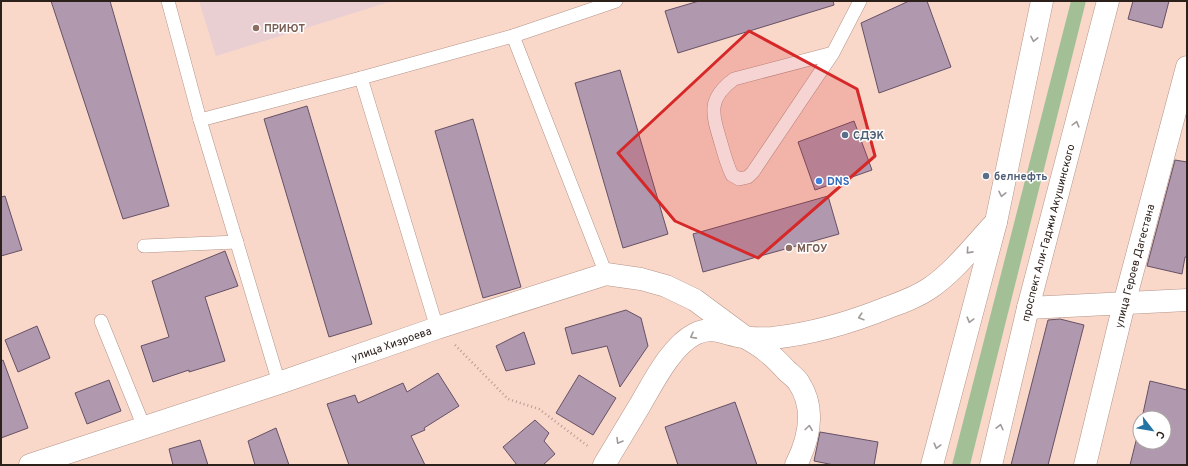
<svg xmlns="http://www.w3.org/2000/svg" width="1188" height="466" font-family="Overpass,sans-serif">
<rect width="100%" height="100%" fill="#f9d8ca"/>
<!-- education -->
<polygon fill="#e9cfd2" points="199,1 392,1 216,56"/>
<!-- green -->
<polygon fill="#a2bf95" points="1071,1 1086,1 970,465 952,465"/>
<!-- building -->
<g fill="#b098ae" stroke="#665165">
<polygon points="51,1 110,1 169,206 123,219"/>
<polygon points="699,1 833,1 834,5 678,53 665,11"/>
<polygon points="909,1 927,1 951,67 879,93 861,23"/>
<polygon points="1133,1 1169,1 1162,28 1128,19"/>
<polygon points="620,70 668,234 623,248 575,83"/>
<polygon points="307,106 372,324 329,337 264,119"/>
<polygon points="473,119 521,287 483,298 435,131"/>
<polygon points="854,121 872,170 815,190 798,142"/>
<polygon points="1175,160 1187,162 1187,257 1185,257 1182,274 1147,266"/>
<polygon points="5,196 22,250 1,256 1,197"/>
<polygon points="828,196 839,234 703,272 693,234"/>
<polygon points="225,251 238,286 205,297 225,361 189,372 189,370 153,382 141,346 169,337 152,281"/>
<polygon points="626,310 641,318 648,346 620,387 607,346 572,354 565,328"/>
<polygon points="1060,319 1084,325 1048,465 1011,465 1048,320"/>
<polygon points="37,326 50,358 18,372 5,340"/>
<polygon points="524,332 535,364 506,371 496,346"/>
<polygon points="3,360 28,428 1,438 1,361"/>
<polygon points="438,373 459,406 424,428 425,430 411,436 425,465 349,465 327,404 355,395 358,403 403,383 407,392"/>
<polygon points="579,375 616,398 593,435 556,413"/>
<polygon points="109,380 121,411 87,424 75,393"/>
<polygon points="1150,381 1187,390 1187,465 1130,465 1140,425 1140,442 1164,442 1164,418 1142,418"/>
<polygon points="735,402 757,465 678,465 665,427"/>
<polygon points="535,420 549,433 544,441 555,454 543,465 517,465 503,447"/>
<polygon points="276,428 289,465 255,465 248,441"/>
<polygon points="820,432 878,442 874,465 834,465 814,461"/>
<polygon points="200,440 208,465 173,465 169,449"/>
</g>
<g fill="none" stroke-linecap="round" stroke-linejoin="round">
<!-- service casing -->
<g stroke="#b49488" stroke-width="14">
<g id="service">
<polyline points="168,1 200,120 361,78 513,36 616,1"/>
<polyline points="513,36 606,274"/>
<path d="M833 53 734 79C707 99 712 113 721 143 724 154 727 165 732 175L739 179 748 177 753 172 833 53 860 1"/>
<polyline points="361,78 437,328"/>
<polyline points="200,120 279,383"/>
<polyline points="144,246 237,242"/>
<polyline points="101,321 144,427"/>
</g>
</g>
<!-- minor casing -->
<g stroke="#b49488" stroke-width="23">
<g id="minor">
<polyline points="1028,308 1187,300"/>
<path id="s1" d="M30 465 279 383 437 328 606 274 641 279 666 286 695 300 745 337"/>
<path id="s2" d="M1085 465 1124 304 1187 67"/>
</g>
</g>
<!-- secondary casing -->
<g stroke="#b49488" stroke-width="23">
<g id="secondary">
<path d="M746 338C764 348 772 355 786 370 790 374 796 378 799 383 816 409 809 439 796 465"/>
<path d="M604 465C616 445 628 425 640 405 653 383 671 346 695 334 713 325 726 335 744 337 753 339 763 338 772 338 811 334 852 322 889 307 903 302 917 297 930 288 955 271 975 244 996 222"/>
</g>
</g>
<!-- primary casing -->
<g stroke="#b49488" stroke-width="23">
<g id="primary">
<polyline points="932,465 996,222 1042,1"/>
<path id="s3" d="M991 465 1028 308 1108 1"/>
</g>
</g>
<!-- path -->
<polyline stroke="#b69c91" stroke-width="2.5" stroke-dasharray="1 3" stroke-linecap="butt" points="455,345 508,399 539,409 589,447"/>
<!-- service -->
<use href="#service" stroke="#fff" stroke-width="13"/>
<!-- minor -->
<use href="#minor" stroke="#fff" stroke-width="22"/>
<!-- secondary -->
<use href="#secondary" stroke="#fff" stroke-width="22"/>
<!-- primary -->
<use href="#primary" stroke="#fff" stroke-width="22"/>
</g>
<!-- one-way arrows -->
<defs><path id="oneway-chevron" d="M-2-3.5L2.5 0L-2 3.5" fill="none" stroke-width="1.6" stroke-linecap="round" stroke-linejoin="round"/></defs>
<g stroke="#a09b98">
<use href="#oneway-chevron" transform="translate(1034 39) rotate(102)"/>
<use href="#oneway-chevron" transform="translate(1076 124) rotate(-75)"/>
<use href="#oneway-chevron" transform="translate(1002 194) rotate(102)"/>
<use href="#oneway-chevron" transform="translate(969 251) rotate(132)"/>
<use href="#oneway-chevron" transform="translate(861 317) rotate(163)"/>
<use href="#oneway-chevron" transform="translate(970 320) rotate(105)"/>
<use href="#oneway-chevron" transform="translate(693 336) rotate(152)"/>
<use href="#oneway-chevron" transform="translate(1000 427) rotate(-77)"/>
<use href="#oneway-chevron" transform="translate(809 428) rotate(-83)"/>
<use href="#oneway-chevron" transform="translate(619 441) rotate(121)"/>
<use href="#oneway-chevron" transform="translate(937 446) rotate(105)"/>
</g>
<!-- marked area -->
<path fill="#d62828" fill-opacity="0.2" stroke="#d62828" stroke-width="3" stroke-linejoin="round" d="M749 31 857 89 875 156 758 258 675 221 618 153Z"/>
<!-- markers -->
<g fill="#8d6e63" stroke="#fff" stroke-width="1.5">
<circle cx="256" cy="28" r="4"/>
<circle cx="789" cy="248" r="4"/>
</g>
<g fill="#5c6f8a" stroke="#fff" stroke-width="1.5">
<circle cx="845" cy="135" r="4"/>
<circle cx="986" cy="176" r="4"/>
</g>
<circle fill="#3f7fe0" stroke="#fff" stroke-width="1.5" cx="819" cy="181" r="4"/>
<g text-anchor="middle" stroke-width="3" stroke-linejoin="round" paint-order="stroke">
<!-- education labels -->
<g font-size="11" font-weight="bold" fill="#785e54" stroke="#fff" text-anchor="start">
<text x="264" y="32">ПРИЮТ</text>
<text x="797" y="252">МГОУ</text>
</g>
<!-- service labels -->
<g font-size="11" font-weight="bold" fill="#4e5e75" stroke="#fff" text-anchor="start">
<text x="853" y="139">СДЭК</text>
<text x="994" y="180">белнефть</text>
</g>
<!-- shop labels -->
<g font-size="11" font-weight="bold" fill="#366cbe" stroke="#fff" text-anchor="start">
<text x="827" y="185">DNS</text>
</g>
<!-- street labels -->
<g font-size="11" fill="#2c201b" stroke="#fff">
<text dy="4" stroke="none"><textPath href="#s3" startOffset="239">проспект Али-Гаджи Акушинского</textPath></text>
<text dy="4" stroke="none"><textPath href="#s2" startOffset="205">улица Героев Дагестана</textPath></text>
<text dy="4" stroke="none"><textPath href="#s1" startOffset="381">улица Хизроева</textPath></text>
</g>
</g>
<!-- border -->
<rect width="1188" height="466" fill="none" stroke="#2c201b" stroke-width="4"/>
<!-- north arrow -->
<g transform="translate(1152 430) rotate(121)"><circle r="19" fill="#ffffff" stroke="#aba6a4"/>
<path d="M0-3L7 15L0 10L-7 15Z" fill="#2373a5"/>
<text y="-6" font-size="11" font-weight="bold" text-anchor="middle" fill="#2c201b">С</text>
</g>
</svg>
